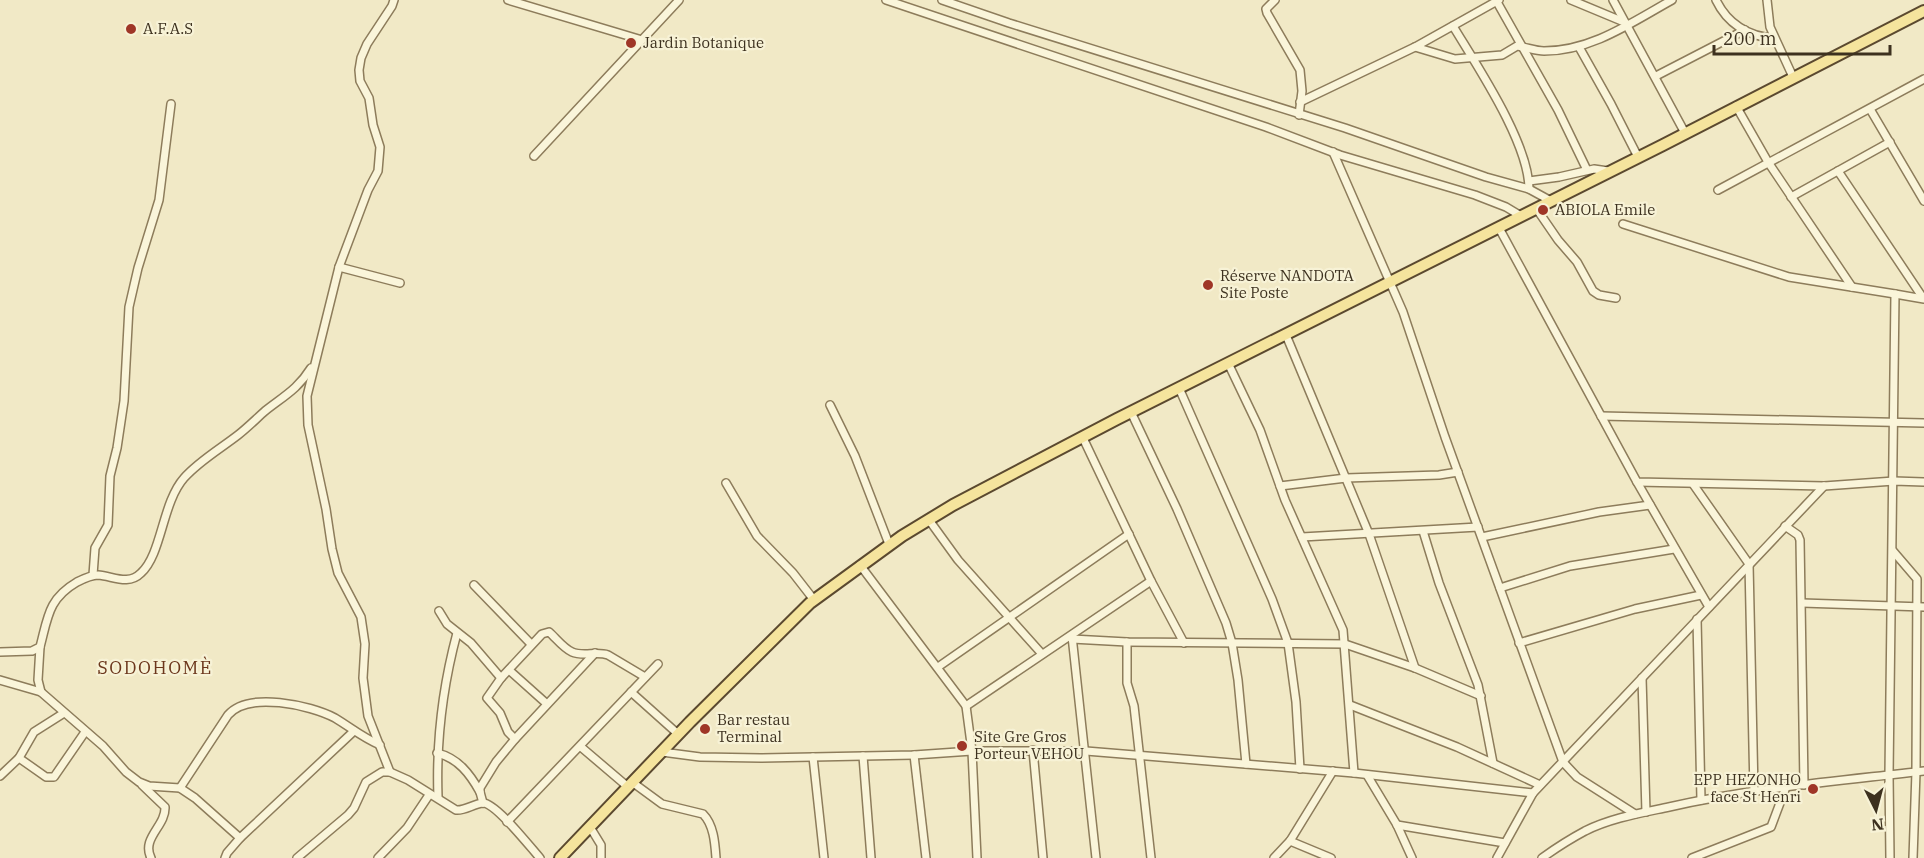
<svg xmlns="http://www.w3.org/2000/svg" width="1924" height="858" font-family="'IBM Plex Serif',serif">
<rect width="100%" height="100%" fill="#f1e9c6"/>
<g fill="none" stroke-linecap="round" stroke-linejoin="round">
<!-- minor casing -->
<g stroke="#8d7c5b" stroke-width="10">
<g id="minor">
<polyline points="508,0 642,40"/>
<polyline points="886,0 1266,127 1340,155 1475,195 1506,207 1521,216"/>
<polyline points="942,0 1009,23 1345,128 1486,177 1529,189 1551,201"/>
<polyline points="1275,0 1266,9 1267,13 1300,70 1302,91 1299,115"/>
<polyline points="1571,0 1624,22"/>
<polyline points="1613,0 1685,133"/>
<path d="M1716 0C1727 23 1748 37 1774 38"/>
<polyline points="1767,0 1770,27 1793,77"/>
<polyline points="1497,2 1558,110 1587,170"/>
<path d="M1453 26C1477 66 1529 143 1529 189"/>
<path d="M1415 47 1455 59 1502 55 1517 46C1526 47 1535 51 1544 51 1592 51 1632 22 1672 0"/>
<polyline points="1579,47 1611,104 1638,157"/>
<polyline points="1656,76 1745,30"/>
<polyline points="1300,102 1415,47 1499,0"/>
<polyline points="1736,106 1768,162 1852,287"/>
<polyline points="1870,109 1924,201"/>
<polyline points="1333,152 1403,312 1445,437 1563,762 1577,777 1635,814"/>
<polyline points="534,156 679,0"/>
<polyline points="1838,171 1923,298"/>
<polyline points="1529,181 1559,177 1594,169 1608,171"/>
<polyline points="1718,190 1924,79"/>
<polyline points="1791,197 1890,142"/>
<polyline points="1536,208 1558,240 1577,262 1593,291 1599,295 1616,298"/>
<polyline points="1623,224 1789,277 1895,294"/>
<polyline points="1499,228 1637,482 1824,486 1894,481 1924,482"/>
<polyline points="339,267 400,283"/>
<polyline points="1286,335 1369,534 1415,668"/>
<polyline points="1228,363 1260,430 1285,500 1343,630 1354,773"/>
<polyline points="1179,388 1272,599 1288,643 1296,702 1300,769"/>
<polyline points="830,405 855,456 889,544"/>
<polyline points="1131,412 1177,509 1226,623 1232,643 1238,680 1246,764"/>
<polyline points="1601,416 1924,423"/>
<polyline points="1083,438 1151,581 1184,643"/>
<polyline points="1637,482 1709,607"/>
<polyline points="726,483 757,536 793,573 814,600"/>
<polyline points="1693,484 1749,564 1754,791"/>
<polyline points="1280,486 1346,478 1439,475 1458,472"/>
<polyline points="929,520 958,560 1042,654"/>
<polyline points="1785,526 1798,535 1800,540 1804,785"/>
<polyline points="1423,531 1439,583 1478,685 1493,763"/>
<polyline points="1302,537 1478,527"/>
<polyline points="1482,537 1599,512 1650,505"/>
<polyline points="1893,551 1917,579 1916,772 1913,858"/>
<polyline points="860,565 966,706 972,751 977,858"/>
<polyline points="93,575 95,548 108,525 110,476 117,448 124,401 129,307 138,268 159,200 171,104"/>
<polyline points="474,585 531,644"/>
<polyline points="1500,588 1570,566 1674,549"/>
<polyline points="1802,603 1924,607"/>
<polyline points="439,611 447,624 471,643 501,678"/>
<polyline points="1697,619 1701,800"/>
<polyline points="1072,636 1096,858"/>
<polyline points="1072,639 1127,642 1345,644 1415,668 1481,696"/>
<polyline points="1127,642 1127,683 1134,706 1151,858"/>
<polyline points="1519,643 1635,609 1701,595"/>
<polyline points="40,647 38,680 41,692"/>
<path d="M0 652 32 651 40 647C48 617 48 599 77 582 83 579 91 575 98 575 113 576 128 586 141 573 162 554 162 503 184 478 199 461 220 449 238 435 247 428 256 419 265 411 284 396 298 389 311 368"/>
<polyline points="938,667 1129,534"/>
<polyline points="509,670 547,704"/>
<polyline points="1642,678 1646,812"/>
<polyline points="0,680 41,692 103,746 126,772 139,782 149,786 180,788 195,798 240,838"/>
<polyline points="631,692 678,734"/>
<polyline points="1350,705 1457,747 1540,785"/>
<polyline points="966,706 1151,581"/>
<polyline points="64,713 34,732 19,758 46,777 54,777 85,732"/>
<path d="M515 739 508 732 500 713 487 698 501 678 542 634 549 632C556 638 563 648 572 652 583 657 596 651 608 655L645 677"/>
<polyline points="581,747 628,787"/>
<polyline points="1033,750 1043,858"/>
<polyline points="662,752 700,757 761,758 914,755 972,751 1086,751 1354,773 1533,793"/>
<path d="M437 753C458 758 470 774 480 792"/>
<polyline points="914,755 926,858"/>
<polyline points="863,756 871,858"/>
<polyline points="813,757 824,858"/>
<polyline points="390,772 368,716 363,678 365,644 361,617 338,573 332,549 326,509 308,425 307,396 339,267 368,190 378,171 380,147 373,125 369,98 360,81 359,70 361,58 367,44 392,6 394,0"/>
<polyline points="1367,775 1397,825 1412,858"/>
<polyline points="0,776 19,758"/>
<path d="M632 782 662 804 703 814C714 825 715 844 716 858"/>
<path d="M142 785 165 807C166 826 141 838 151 858"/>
<path d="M180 788 228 715C248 691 310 705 335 718 350 727 363 738 380 745"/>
<path d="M438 797C436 740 442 689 457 633"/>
<polyline points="483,803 480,792 480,788 496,762 515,739 595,653"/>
<polyline points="507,822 658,664"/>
<polyline points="1397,825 1505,843"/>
<polyline points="590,827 601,845 601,858"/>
<polyline points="1290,841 1331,858"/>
<polyline points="225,858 227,853 240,838 354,731"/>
<path d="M297 858 348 815 354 808 366 782 382 772H390L408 780 456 810C465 811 473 804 483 803 496 803 530 847 540 858"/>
<polyline points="378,858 407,828 429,795"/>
<polyline points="1274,858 1290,841 1333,771"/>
<polyline points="1497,858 1533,793 1824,486"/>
<path d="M1542 858C1556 848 1570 839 1585 831 1611 818 1641 813 1669 807 1753 788 1839 781 1924 771"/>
<polyline points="1692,858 1771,827 1786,787"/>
<polyline points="1890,858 1889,775 1895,294 1924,299"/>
</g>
</g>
<!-- primary casing -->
<g stroke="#5b492f" stroke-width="14">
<polyline id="primary" points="560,858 690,722 810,603 902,536 953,505 1117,419 1663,145 1924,11"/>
</g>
<!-- minor -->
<use href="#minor" stroke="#faf5da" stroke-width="7"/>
<!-- primary -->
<use href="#primary" stroke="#f5e49d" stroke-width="10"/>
</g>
<!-- markers -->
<g fill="#9f3627" stroke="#f7f2d6" stroke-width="2">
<circle cx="131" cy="29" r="6"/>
<circle cx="631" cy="43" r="6"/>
<circle cx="1543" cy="210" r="6"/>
<circle cx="1208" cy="285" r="6"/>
<circle cx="705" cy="729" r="6"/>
<circle cx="962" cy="746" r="6"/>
<circle cx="1813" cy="789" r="6"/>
</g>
<g text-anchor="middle" stroke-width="4.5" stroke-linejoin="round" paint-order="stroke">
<!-- poi labels -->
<g font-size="15" fill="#3d311f" stroke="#f7f2d6" text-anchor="start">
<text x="143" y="34">A.F.A.S</text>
<text x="643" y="48">Jardin Botanique</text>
<text x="1555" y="215">ABIOLA Emile</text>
<text x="1220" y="281">Réserve NANDOTA<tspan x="1220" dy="17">Site Poste</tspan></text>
<text x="717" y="725">Bar restau<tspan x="717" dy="17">Terminal</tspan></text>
<text x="974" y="742">Site Gre Gros<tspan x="974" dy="17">Porteur VEHOU</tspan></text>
<text x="1801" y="785" text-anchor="end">EPP HEZONHO<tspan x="1801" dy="17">face St Henri</tspan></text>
</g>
<!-- quarter labels -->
<g font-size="18" letter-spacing="1.5" fill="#6c371c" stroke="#f7f2d6">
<text x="155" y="674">SODOHOMÈ</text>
</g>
</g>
<!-- north arrow -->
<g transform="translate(1876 810) rotate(174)" stroke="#f7f2d6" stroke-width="4.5" paint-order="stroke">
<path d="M0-4.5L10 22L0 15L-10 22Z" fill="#3d311f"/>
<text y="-9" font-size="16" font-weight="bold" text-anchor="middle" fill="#3d311f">N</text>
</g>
<!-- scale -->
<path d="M1714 45v9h176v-9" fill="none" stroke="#3d311f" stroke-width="3"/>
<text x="1723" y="45" font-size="18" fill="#3d311f" stroke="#f7f2d6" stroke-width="4.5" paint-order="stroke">200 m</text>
</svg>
